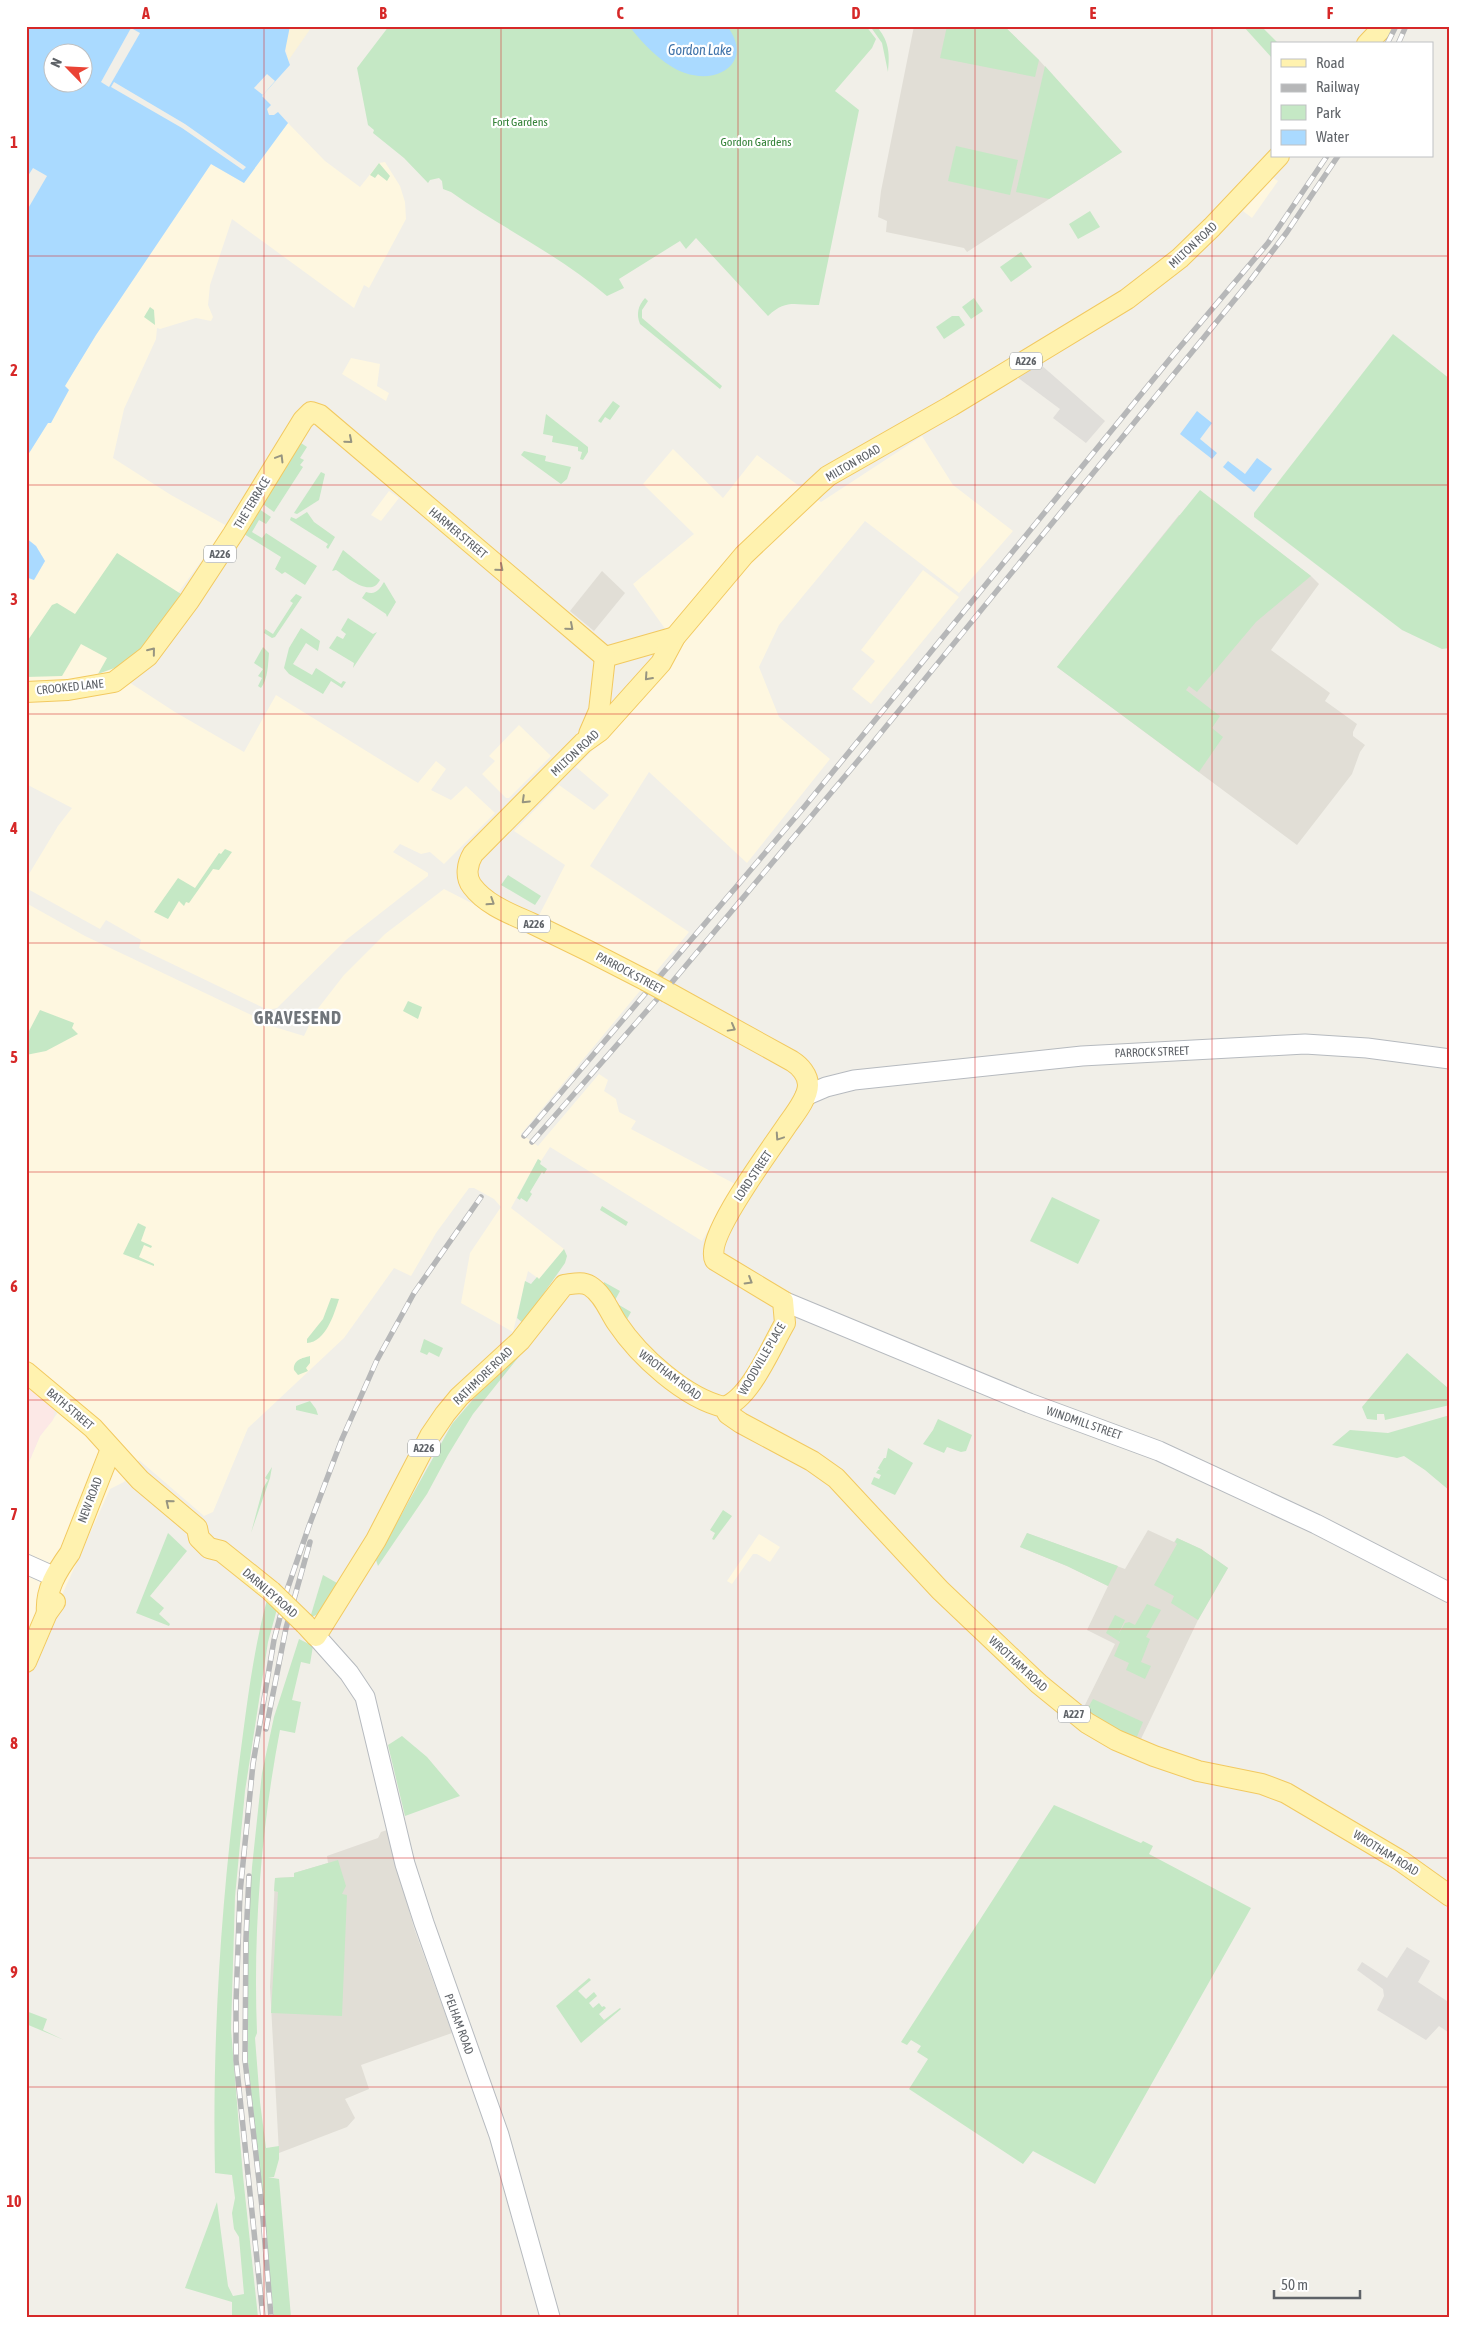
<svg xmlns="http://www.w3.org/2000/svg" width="1476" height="2343" font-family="'Asap Condensed',sans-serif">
<rect width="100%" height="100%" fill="#f1efe8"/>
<!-- commercial -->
<g fill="#fef7e0">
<polygon points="288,123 325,161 360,187 379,163 385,162 400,186 405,202 406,219 369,288 364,285 354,308 232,219 210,285 208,305 213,317 211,321 196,318 160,329 157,328 156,339 124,409 113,458 171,495 227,526 118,675 175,712 244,752 276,695 418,783 436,761 446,769 431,790 451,800 466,786 495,813 444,864 430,852 421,854 400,844 393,852 428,873 428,876 346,940 277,1008 268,1010 139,948 141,940 106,920 100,929 26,888 26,879 58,826 72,808 26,784 26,577 34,580 45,561 36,546 26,538 26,458 68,389 64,387 96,335 211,164 244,183 271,144"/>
<polygon points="1273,178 1278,181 1252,218 1243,211"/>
<polygon points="351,358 380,364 377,386 389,393 386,401 342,374"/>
<polygon points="922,436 953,485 1013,531 959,593 865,521 779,625 759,667 779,717 830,759 747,863 649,772 590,866 689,932 521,1134 538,1146 599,1074 608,1080 604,1091 616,1099 619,1112 636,1121 631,1129 735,1184 702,1241 550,1147 541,1161 538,1159 511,1208 564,1249 539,1279 528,1271 513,1332 461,1303 470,1253 501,1207 494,1199 474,1188 469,1188 436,1233 411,1276 394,1268 344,1338 248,1428 213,1512 204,1516 139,1460 124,1482 110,1489 42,1639 26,1632 26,1469 40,1436 63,1406 26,1379 26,903 85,936 266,1022 268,1025 304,1036 316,1011 344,975 385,934 444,889 530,933 565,865 514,831 559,785 594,810 609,795 576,767 623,719 676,644 633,584 694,534 643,484 673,449 723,498 757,455 821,502"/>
<polygon points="389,491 399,498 381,521 371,515"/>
<polygon points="923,570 959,597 871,704 852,689 875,661 861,650"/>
<polygon points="519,725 551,756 509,798 506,798 482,774 495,761 489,756"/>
<polygon points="759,1534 780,1547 770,1562 757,1554 753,1554 732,1584 727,1581"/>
</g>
<!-- industrial -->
<g fill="#e0deda">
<polygon points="1040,364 1105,421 1086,443 1053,418 1060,409 1017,377"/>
<polygon points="1407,1947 1430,1961 1418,1982 1450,2003 1450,2030 1448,2032 1439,2026 1426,2040 1377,2010 1384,1996 1383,1989 1357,1970 1362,1962 1387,1978"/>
</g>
<!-- education -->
<g fill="#e1ded6">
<polygon points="914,26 1004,26 1039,60 1122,152 967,252 964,248 886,232 887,221 878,217 881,191"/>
<polygon points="1179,515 1246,527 1311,576 1319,584 1271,650 1330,693 1325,701 1357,724 1353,732 1353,736 1365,745 1360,752 1352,774 1297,845 1057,667"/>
<polygon points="602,571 625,593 594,631 570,611"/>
<polygon points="1148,1530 1174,1542 1177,1538 1201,1549 1228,1568 1198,1620 1140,1741 1083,1709 1115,1644 1087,1630 1108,1586 1067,1566 1020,1547 1027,1533 1125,1569"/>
<polygon points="387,1830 414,1928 452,2033 361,2065 369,2089 345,2099 355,2118 347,2127 279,2153 270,1987 275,1878 294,1877 294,1873 328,1863 327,1856 378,1838 381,1832"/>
</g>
<!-- medical -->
<polygon fill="#fce8e6" points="26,1386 55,1410 53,1420 40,1436 26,1469"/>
<!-- green -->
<g fill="#c5e8c5">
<path d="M389 26H866L876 39 872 48 835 91 859 110 819 305C796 306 787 298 768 316L696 238 686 249 680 241 619 279 624 288 607 296C559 255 502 228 451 192L443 189 442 181 439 178 430 180 428 183 404 158 373 133 374 130 368 125 357 68Z"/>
<path d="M870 26H876C889 40 890 53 888 72L882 43Z"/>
<polygon points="947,26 1004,26 1039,60 1035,77 940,58"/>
<polygon points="1243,26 1261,26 1279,44 1272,44 1272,58"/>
<polygon points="1045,66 1122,152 1049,199 1016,192"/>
<polygon points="956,146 1018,160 1010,195 948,181"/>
<polygon points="379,163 390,176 387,181 378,174 375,178 370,175"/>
<polygon points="1090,211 1100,227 1078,239 1069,224"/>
<polygon points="1021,252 1032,267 1011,282 1000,267"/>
<path d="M645 298 648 301 642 310V318L722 386 720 389 640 324C636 314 638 306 645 298Z"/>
<polygon points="974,298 983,311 971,319 962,307"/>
<polygon points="150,307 154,310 155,325 144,317"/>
<polygon points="952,316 959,316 965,325 944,339 936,327"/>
<polygon points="1393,334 1450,379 1450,648 1442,649 1402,630 1254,517 1254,513"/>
<polygon points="613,401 620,406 610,420 605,417 601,423 598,421"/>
<polygon points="546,414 588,447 588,452 583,460 580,459 582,452 578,451 578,447 552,442 553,436 543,434"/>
<polygon points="301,443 307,447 300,458 304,460 300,465 303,467 274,512 263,504"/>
<polygon points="524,451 546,456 545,461 571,467 567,479 561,484 521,455"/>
<polygon points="321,472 325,474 319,500 297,514 294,513"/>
<polygon points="1200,490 1311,576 1256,622 1197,692 1189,686 1186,690 1220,716 1212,728 1223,737 1199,772 1057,667"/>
<polygon points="259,509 271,517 266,524 259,520 252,532 262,538 266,533 317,566 305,585 285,572 282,574 275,569 281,557 244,534"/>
<polygon points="307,512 314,522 335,537 328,549 326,547 328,544 290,520 291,517 296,519"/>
<path d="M343 550 380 580C371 598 348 578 336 570L332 571Z"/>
<polygon points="117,553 181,594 141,649 120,666 98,674 107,658 81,644 62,676 26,677 26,643 52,605 57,603 75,614"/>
<path d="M384 582 396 602 387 617 386 614 362 598 366 592C376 595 379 590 384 582Z"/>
<polygon points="296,594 302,597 275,637 272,638 264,633 265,629 273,634 293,603 290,601"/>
<polygon points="348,618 373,634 377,632 353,668 354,663 329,648 337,636 343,639 346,634 341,630"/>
<polygon points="301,628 320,641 318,651 306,643 293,664 312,675 316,668 341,684 343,681 346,682 342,688 331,681 323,694 289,674 284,668 289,648"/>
<path d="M263 647 269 653C268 664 268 679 261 688L258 686 262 678 258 676 263 669 254 663Z"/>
<polygon points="225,849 232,852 219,870 213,869 189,903 186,902 184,906 179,901 168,919 154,912 178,878 195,888 219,853 221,854"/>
<polygon points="508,875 541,896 535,905 501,885"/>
<polygon points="408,1001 422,1007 418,1019 403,1011"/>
<polygon points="40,1010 74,1023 72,1028 78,1034 46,1051 26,1055 26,1030 29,1031"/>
<polygon points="538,1159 541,1161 540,1164 547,1169 544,1174 542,1172 530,1192 532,1194 527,1202 521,1198 520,1200 517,1198"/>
<polygon points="1052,1197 1100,1220 1078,1264 1030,1241"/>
<polygon points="602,1206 628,1222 626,1226 600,1210"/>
<polygon points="138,1223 146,1227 141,1241 152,1246 151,1248 144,1245 139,1257 154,1264 154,1266 123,1254"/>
<polygon points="564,1249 567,1256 565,1263 523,1323 517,1318 525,1281 531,1284 537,1277 539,1279"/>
<path d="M604 1282 620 1291 614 1302 631 1312 626 1321C619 1312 603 1293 604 1282Z"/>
<path d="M331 1298 339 1299C334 1314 326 1342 307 1343V1339L323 1319Z"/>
<polygon points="424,1339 443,1348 439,1357 429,1352 427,1355 420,1352"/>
<polygon points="1407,1353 1448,1388 1450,1387 1450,1405 1385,1420 1384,1414 1377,1414 1377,1420 1367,1419 1362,1407"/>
<polygon points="521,1354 473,1414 448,1455 427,1494 378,1566 376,1560 452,1424 476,1396"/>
<path d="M310 1356V1363L306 1368 308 1371 298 1375 294 1370C293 1360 302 1358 310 1356Z"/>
<polygon points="310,1401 316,1409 318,1415 296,1410 296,1406"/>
<polygon points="1450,1415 1450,1491 1425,1470 1404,1456 1397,1458 1332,1445 1350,1430 1388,1433"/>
<polygon points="938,1419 972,1435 966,1451 961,1452 947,1447 944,1453 923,1444 933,1430"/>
<polygon points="888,1448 913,1463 895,1495 871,1484 874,1477 879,1479 881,1475 876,1473 878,1470 880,1470 878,1468 884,1458 886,1458"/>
<polygon points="272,1467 270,1478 251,1533 263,1488 268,1480 265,1478"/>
<polygon points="723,1510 732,1516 714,1540 712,1539 715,1533 710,1530"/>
<polygon points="168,1533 187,1551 150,1596 164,1608 159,1614 170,1624 169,1626 136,1613"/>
<polygon points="1027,1533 1118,1566 1108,1586 1067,1566 1020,1547"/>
<polygon points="1177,1538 1201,1549 1228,1568 1198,1620 1171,1603 1174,1596 1154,1585 1177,1544 1175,1542"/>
<polygon points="323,1575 337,1583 318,1614 310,1618"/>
<path d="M268 1596 277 1609 268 1642 245 1791 235 1897 231 2029 243 2176 258 2317H232V2302L185 2288 217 2202 228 2286 233 2296 244 2294 239 2237 234 2229 232 2213 235 2198 232 2175 215 2173C212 2042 221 1902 238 1772 246 1713 252 1654 268 1596Z"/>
<polygon points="1147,1604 1161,1610 1146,1637 1150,1639 1141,1662 1151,1666 1145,1679 1126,1670 1129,1663 1114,1656 1120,1642 1106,1633 1115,1615 1125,1620 1118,1635 1125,1623 1129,1622 1135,1625"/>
<path d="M299 1639 313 1646 310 1664 301 1662 292 1700 301 1702 295 1733 280 1730C261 1829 253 1933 257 2033L255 2038 260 2102 266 2148 279 2146V2159L274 2177H268L279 2179 291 2317H274L248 2061 247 1947 252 1867 262 1773 274 1717Z"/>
<polygon points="1093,1699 1143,1722 1136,1739 1114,1729 1086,1711"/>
<polygon points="402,1736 427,1757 460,1796 405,1816 388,1745"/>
<polygon points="1054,1805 1141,1843 1143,1841 1153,1846 1149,1854 1251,1908 1095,2184 1033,2151 1023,2164 909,2089 928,2059 917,2052 921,2046 911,2040 907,2045 901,2042"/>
<polygon points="338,1860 346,1886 342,1894 347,1895 342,2016 271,2013 278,1892 274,1891 275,1878 294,1877 294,1873"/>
<polygon points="589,1978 591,1980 578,1991 586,1999 594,1992 597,1996 589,2003 593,2008 599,2003 602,2007 604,2006 606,2008 599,2014 604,2020 620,2008 621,2009 581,2043 556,2006"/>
<polygon points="26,2011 47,2019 43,2030 64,2040 26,2024"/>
</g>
<!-- sand -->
<polygon fill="#fbf3d9" points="290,26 316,26 315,30 311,28 288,61 285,44"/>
<!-- water -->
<g fill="#aadaff" fill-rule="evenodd">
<path d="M26 26H290L285 51 290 65 262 96 271 105 267 109 269 115H274L278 112 288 123 244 183 211 164 96 335 65 386 69 390 51 423H48L26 458ZM52 52H82V82H52Z"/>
<path d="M629 26H727C754 61 720 85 685 73 664 66 642 43 629 26Z"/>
<polygon points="1197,411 1212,423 1200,439 1217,453 1212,459 1180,434"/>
<polygon points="1257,458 1272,469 1254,492 1223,467 1228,461 1245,474"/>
<polygon points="26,538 36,546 45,561 34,580 26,577"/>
</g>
<!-- pier -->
<g fill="#f1efe8">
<polygon points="131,28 140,33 109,87 101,82"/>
<polygon points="267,74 275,81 263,95 254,88"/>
<polygon points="114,82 185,124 246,167 243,170 182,128 111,87"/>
<polygon points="33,168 47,176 26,212 26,179"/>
</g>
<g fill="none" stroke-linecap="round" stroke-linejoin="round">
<!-- secondary casing -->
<g stroke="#b6babf" stroke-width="21">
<g id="secondary">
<polyline points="805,1096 826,1087 854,1080 1082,1056 1305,1044 1367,1048 1450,1059"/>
<polyline points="783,1301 1029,1403 1159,1451 1316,1524 1450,1593"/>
<polyline points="26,1564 55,1577"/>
<polyline points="316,1636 349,1673 365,1697 405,1864 424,1923 499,2135 550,2317"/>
</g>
</g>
<!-- primary casing -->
<g stroke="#f2c960" stroke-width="22">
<g id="primary">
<polyline points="1367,44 1384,26"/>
<polyline points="605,657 675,637"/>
<polyline points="26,692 68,690 114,682 148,656 189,601 233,534 303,420 311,412 320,415 605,657"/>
<polyline points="589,734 599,711 605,657"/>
<path d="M645 980C607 960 569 941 531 923 511 914 486 905 472 886 465 877 467 864 473 854L583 743 600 731 661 663 675 637 744 555 817 486 828 476 951 406 1127 299 1180 258 1212 227 1279 156"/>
<path d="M667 992 792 1061C800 1066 808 1075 808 1085 808 1098 794 1115 787 1125 772 1148 704 1237 715 1260L783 1301 785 1323C771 1347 750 1399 724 1407"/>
<polyline points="26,1372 93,1428 140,1480 197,1528 199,1538 209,1548 221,1551 271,1591"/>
<path d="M47 1613C45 1590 57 1571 70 1553L111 1449"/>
<path d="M305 1624 316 1636 376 1540 430 1436 445 1414 459 1397 520 1341 564 1285C573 1284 582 1281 590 1286 603 1294 609 1311 617 1323 639 1356 685 1398 724 1407L728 1414 741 1423 812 1461 836 1478 940 1590 1039 1684 1087 1723 1116 1740 1154 1756 1198 1771 1262 1784 1286 1793 1401 1861 1450 1896"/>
<polyline points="26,1662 47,1613 55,1602"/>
</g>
</g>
<!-- secondary -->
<use href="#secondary" stroke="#fff" stroke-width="19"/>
<!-- primary -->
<use href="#primary" stroke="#fff2af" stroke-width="20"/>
<!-- rail casing -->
<g stroke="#b6b7b8" stroke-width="5.5">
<g id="rail">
<polyline points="1387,44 1396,26"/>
<polyline points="1398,44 1406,26"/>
<polyline points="524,1136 805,806 1174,354 1268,243 1327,156"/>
<polyline points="532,1142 673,981 862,756 1250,281 1287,232 1338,156"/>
<polyline points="266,1729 286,1628 310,1542"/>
<polyline points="249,1876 246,1938 245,2060 262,2207 271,2317"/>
<polyline points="263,2317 236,2060 236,2002 240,1893 253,1764 274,1640 287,1590 309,1526 342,1439 377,1360 414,1293 481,1197"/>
</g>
</g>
<!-- rail -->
<use href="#rail" stroke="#fff" stroke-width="4" stroke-dasharray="11" stroke-linecap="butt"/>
<!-- primary-bridge casing -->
<g stroke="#f2c960" stroke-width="22" stroke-linecap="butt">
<g id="primary-bridge">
<polyline points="645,980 667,992"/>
<polyline points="271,1591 305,1624"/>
</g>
</g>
<!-- primary-bridge -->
<use href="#primary-bridge" stroke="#fff2af" stroke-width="20"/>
</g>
<!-- one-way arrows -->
<defs><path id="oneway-chevron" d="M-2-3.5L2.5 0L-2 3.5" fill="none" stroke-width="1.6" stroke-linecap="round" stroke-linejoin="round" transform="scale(1.25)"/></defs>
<g stroke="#979581">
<use href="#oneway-chevron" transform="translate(349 440) rotate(41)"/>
<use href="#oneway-chevron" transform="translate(280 458) rotate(-59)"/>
<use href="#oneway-chevron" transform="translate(500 568) rotate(40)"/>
<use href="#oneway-chevron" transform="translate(570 627) rotate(41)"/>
<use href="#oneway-chevron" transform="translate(152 651) rotate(-51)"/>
<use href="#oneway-chevron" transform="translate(648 677) rotate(132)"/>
<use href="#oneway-chevron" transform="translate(525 800) rotate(136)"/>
<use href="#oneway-chevron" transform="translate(491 902) rotate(33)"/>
<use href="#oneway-chevron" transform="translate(732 1028) rotate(29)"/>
<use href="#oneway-chevron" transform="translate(779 1137) rotate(124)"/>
<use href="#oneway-chevron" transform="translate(749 1281) rotate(31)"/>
<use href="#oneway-chevron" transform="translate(169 1503) rotate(-141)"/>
</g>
<!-- grid -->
<path fill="none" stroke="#d62828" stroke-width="1" stroke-opacity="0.55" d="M264 26V2317M501 26V2317M738 26V2317M975 26V2317M1212 26V2317M26 256H1450M26 485H1450M26 714H1450M26 943H1450M26 1172H1450M26 1400H1450M26 1629H1450M26 1858H1450M26 2087H1450"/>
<g text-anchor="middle" stroke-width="4.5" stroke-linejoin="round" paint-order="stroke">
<!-- shield labels -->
<g fill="#fff" stroke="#8f9295" stroke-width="1">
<rect x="1010" y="352.5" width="32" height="17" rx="4"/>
<rect x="204" y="545.5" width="32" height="17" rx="4"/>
<rect x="518" y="915.5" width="32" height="17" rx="4"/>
<rect x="408" y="1439.5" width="32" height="17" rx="4"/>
<rect x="1058" y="1705.5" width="32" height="17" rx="4"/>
</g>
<g font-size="11" font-weight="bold" fill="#5f6368">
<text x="1026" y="365">A226</text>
<text x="220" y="558">A226</text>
<text x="534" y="928">A226</text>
<text x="424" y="1452">A226</text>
<text x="1074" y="1718">A227</text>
</g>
<!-- park labels -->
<g font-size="12" fill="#348238" stroke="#fff">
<text x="520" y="126">Fort Gardens</text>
<text x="756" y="146">Gordon Gardens</text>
</g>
<!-- street labels -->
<g font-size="12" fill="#5f6368" stroke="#fff">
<text transform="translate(1193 245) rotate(-43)" y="4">MILTON ROAD</text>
<text transform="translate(853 463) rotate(-30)" y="4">MILTON ROAD</text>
<text transform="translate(252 503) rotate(-59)" y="4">THE TERRACE</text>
<text transform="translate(458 533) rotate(40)" y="4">HARMER STREET</text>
<text transform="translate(70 687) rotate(-6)" y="4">CROOKED LANE</text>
<text transform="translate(575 753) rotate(-43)" y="4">MILTON ROAD</text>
<text transform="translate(630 973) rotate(28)" y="4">PARROCK STREET</text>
<text transform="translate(1152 1052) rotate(-2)" y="4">PARROCK STREET</text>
<text transform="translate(753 1176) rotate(-56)" y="4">LORD STREET</text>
<text transform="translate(762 1359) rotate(-60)" y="4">WOODVILLE PLACE</text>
<text transform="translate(670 1375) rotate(37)" y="4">WROTHAM ROAD</text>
<text transform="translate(483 1376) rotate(-44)" y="4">RATHMORE ROAD</text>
<text transform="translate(70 1409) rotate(40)" y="4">BATH STREET</text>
<text transform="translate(1084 1423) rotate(19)" y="4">WINDMILL STREET</text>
<text transform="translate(90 1500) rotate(-69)" y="4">NEW ROAD</text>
<text transform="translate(270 1593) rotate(41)" y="4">DARNLEY ROAD</text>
<text transform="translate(1018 1664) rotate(43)" y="4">WROTHAM ROAD</text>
<text transform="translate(1386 1853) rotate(32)" y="4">WROTHAM ROAD</text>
<text transform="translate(459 2024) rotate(70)" y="4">PELHAM ROAD</text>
</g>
<!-- water labels -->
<g font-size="14" font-style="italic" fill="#4174aa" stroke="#fff">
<text x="700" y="55">Gordon Lake</text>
</g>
<!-- district labels -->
<g font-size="18" font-weight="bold" letter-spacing="1" fill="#70757a" stroke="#fff">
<text x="298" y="1024">GRAVESEND</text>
</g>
</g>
<!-- border -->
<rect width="1476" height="2343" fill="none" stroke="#ffffff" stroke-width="55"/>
<!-- legend -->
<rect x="1271" y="42" width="162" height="115" fill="#ffffff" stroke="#bfc1c3"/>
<rect x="1281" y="59" width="25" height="8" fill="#fff2af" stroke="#bfc1c3"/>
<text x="1316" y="68" font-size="15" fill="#5f6368">Road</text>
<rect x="1281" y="84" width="25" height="8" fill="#b6b7b8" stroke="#bfc1c3"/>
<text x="1316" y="92" font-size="15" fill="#5f6368">Railway</text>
<rect x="1281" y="105" width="25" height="15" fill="#c5e8c5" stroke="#bfc1c3"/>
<text x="1316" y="118" font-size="15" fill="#5f6368">Park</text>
<rect x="1281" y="130" width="25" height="15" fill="#aadaff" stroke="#bfc1c3"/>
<text x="1316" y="142" font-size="15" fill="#5f6368">Water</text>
<!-- north arrow -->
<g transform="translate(68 68) rotate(294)"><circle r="24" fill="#ffffff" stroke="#bfc1c3"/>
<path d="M0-4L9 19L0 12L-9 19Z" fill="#ea4335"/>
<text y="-8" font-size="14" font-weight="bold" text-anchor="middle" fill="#5f6368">N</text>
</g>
<!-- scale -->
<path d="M1274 2290v8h86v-8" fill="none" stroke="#5f6368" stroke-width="2.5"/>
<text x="1281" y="2290" font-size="15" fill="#5f6368" stroke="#ffffff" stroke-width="4" paint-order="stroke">50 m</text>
<rect x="28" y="28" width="1420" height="2288" fill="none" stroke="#d62828" stroke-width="2"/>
<g font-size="16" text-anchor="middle" font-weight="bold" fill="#d62828">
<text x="146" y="19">A</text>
<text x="383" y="19">B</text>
<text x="620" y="19">C</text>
<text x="856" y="19">D</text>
<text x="1093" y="19">E</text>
<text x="1330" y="19">F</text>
<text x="14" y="148">1</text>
<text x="14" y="376">2</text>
<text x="14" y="605">3</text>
<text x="14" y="834">4</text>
<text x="14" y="1063">5</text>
<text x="14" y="1292">6</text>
<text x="14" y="1520">7</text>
<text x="14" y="1749">8</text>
<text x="14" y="1978">9</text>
<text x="14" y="2207">10</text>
</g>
</svg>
